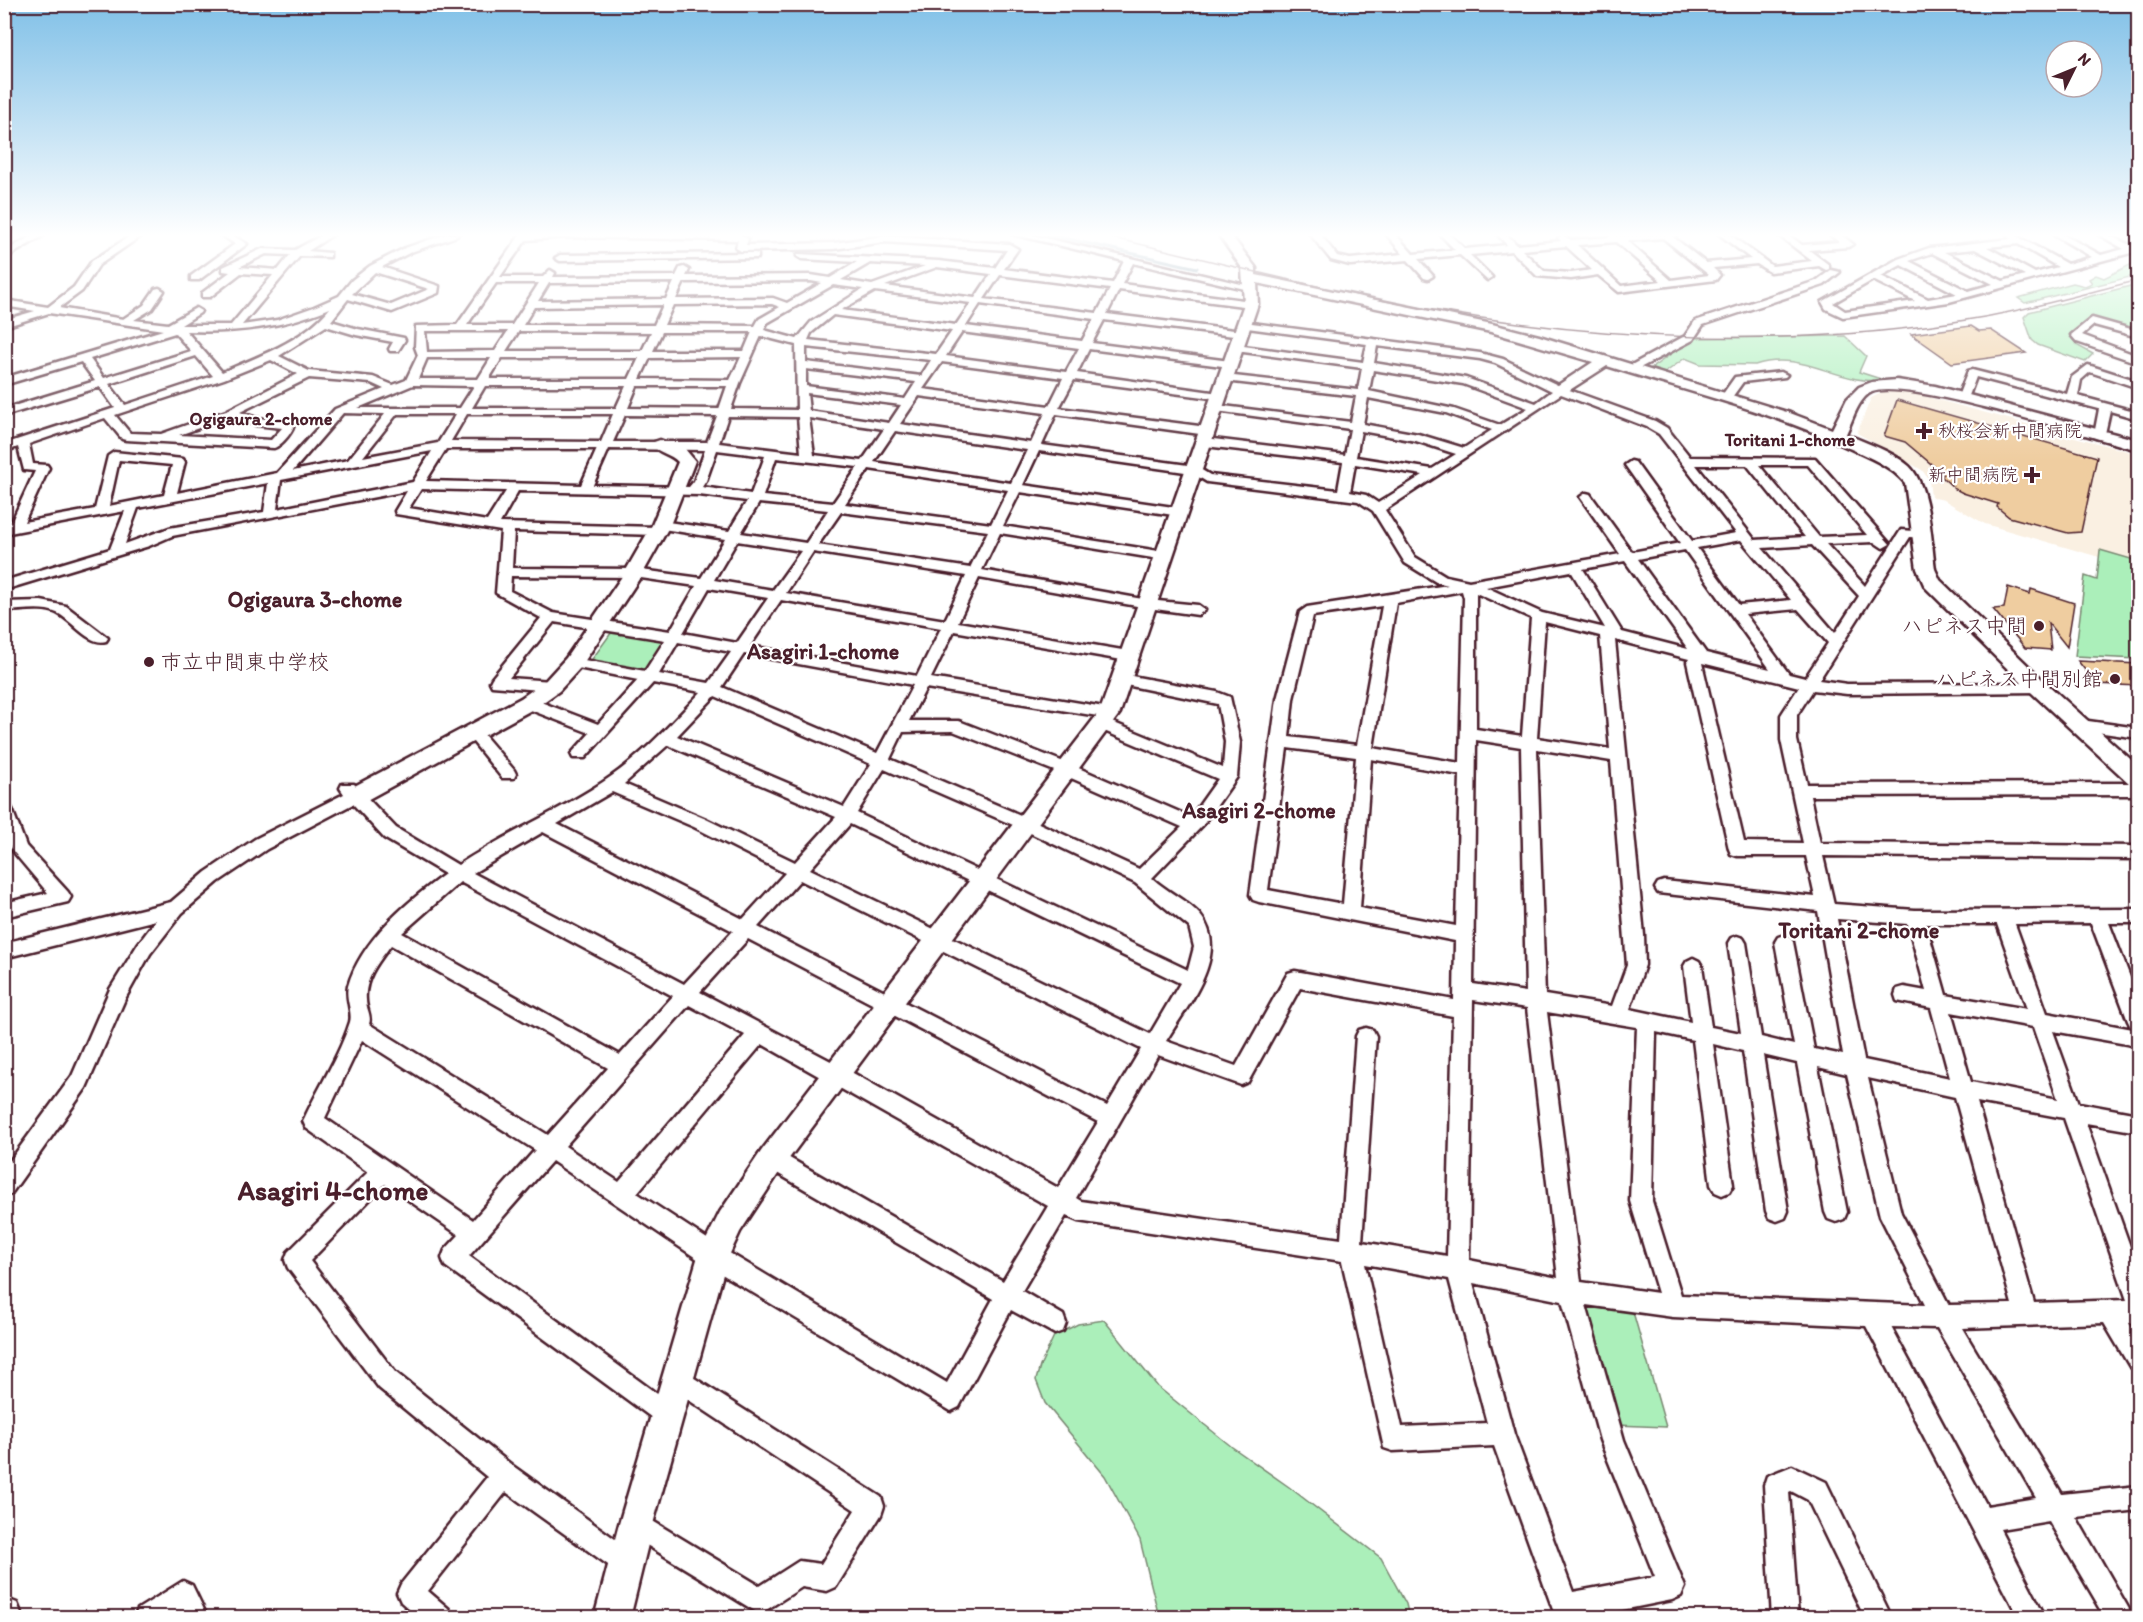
<svg xmlns="http://www.w3.org/2000/svg" width="2143" height="1622" font-family="Itim,'Klee One',sans-serif">
<rect width="100%" height="100%" fill="#fff"/>
<filter id="ink" filterUnits="userSpaceOnUse"><feTurbulence type="fractalNoise" baseFrequency=".0167" numOctaves="2"/><feDisplacementMap in="SourceGraphic" scale="12" xChannelSelector="R" yChannelSelector="G"/><feConvolveMatrix kernelMatrix="1 2 1 2 8 2 1 2 1" color-interpolation-filters="sRGB"/></filter>
<g filter="url(#ink)">
<!-- built -->
<polygon fill="#faf0e2" points="1901,390 2138,454 2138,561 2100,550 2099,557 1985,524 1944,500 1931,497 1929,480 1922,470 1857,433 1871,398 1883,392"/>
<!-- green -->
<g fill="#abefba" stroke="#7a8772" stroke-width="1.5">
<polygon points="2138,261 2138,275 2025,303 2018,298 2073,283 2085,286 2092,283 2089,279 2096,275 2104,278"/>
<polygon points="2138,284 2138,332 2100,320 2088,319 2071,334 2078,346 2093,354 2085,362 2038,345 2032,340 2024,317 2029,312"/>
<path d="M1845 336 1866 356 1859 372 1884 380C1840 386 1802 349 1755 365L1700 364 1685 358 1662 375 1648 370C1665 360 1678 346 1696 338Z"/>
<polygon points="2100,550 2138,561 2138,659 2075,656 2085,576 2097,580"/>
<polygon points="614,629 669,639 647,674 590,662"/>
<polygon points="1585,1304 1633,1312 1666,1427 1616,1425"/>
<polygon points="1104,1320 1158,1387 1232,1447 1289,1487 1381,1558 1406,1604 1409,1617 1159,1617 1140,1540 1105,1476 1045,1403 1036,1380 1040,1366 1054,1336 1078,1324"/>
</g>
<g fill="none" stroke-linecap="round" stroke-linejoin="round">
<!-- stream -->
<polyline stroke="#6d8a9b" stroke-width="3" points="1046,234 1197,268"/>
</g>
<!-- building -->
<g fill="#efcda0" stroke="#4a1f2b" stroke-width="1.5">
<polygon points="1971,326 1979,331 1991,330 2026,353 1952,363 1911,334"/>
<polygon points="1897,400 2097,457 2081,532 2068,533 2009,517 1997,507 1998,504 1963,493 1955,489 1942,477 1943,474 1905,442 1884,436"/>
<polygon points="2008,587 2030,594 2031,589 2074,603 2067,647 2048,623 2051,650 2025,648 1993,609 2004,608"/>
<polygon points="2078,661 2139,664 2139,686 2096,684"/>
</g>
<g fill="none" stroke-linecap="round" stroke-linejoin="round">
<!-- street casing -->
<g stroke="#4a1f2b" stroke-width="5">
<g id="street">
<polygon points="35,234 46,234 4,259 4,252"/>
<path d="M133 234H144L99 265 82 291 59 308 123 319 144 305 155 289 159 288 164 291 152 309 134 320 168 324 196 308 201 311 200 313 181 325H231L273 275 241 273 210 297H202V293L230 272 223 271V267L262 249 295 250 324 234H334L308 251 330 253V257L300 256 242 325 277 320 314 307 339 296 352 280 370 266 405 248 446 234H458L457 236 411 252 382 267 439 286 438 293 392 312 348 299 331 321 358 329 404 338 405 340 398 351H390L389 349 393 342 356 335 326 326 279 356 309 371 373 377 393 385 406 380 418 355 415 347 416 326 457 325 520 235 523 234H740L748 239 746 245 833 243 885 236 1009 244 1018 249 1004 269 1113 283 1124 261 1012 234H1028L1254 287 1249 290 1133 263 1122 284 1251 301 1256 304 1251 307 1119 290 1107 314 1242 331 1247 334 1242 337 1104 320 1092 343 1230 361 1236 364 1230 367 1089 349 1077 373 1219 393 1225 396 1219 399 1074 380 1059 408 1207 427 1213 431 1207 435 1056 414 1042 445 1195 466 1210 475 1338 490 1343 462 1205 446 1199 442 1205 438 1345 455 1350 429 1216 411 1210 408 1216 405 1351 422 1356 396 1225 381 1219 378 1225 375 1358 390 1362 368 1236 351 1231 348 1236 345 1363 362 1367 344 1240 327 1239 325 1244 322 1480 353 1503 359 1564 388 1655 421 1667 428 1690 457 1815 458 1890 544 1883 548 1874 542 1826 544 1865 586 1901 530 1926 532 1928 535 1926 538 1910 537 1819 680 1847 684 2039 683 2044 684 2047 688 2044 692 1847 694 1813 690 1797 715V740L1807 784 2138 783V795L1810 796 1820 843 2138 846V859L1823 856 1834 904 1915 910 2138 909V923H2109L2138 998V1029L2131 1027 2128 1021 2091 923 2015 924 2047 1013 2138 1030V1046L2053 1031 2079 1103 2138 1114V1132L2086 1123 2138 1269V1322L2129 1323 2138 1338V1370L2130 1367 2104 1323 1962 1328 2062 1494 2138 1486V1510L2076 1517 2134 1618H2106L2049 1521 2000 1529 2046 1618H2019L1866 1326 1673 1317 1586 1305 1624 1440 1685 1587 1681 1596 1672 1600 1582 1618H1556L1494 1446 1393 1451 1384 1448 1342 1261 1078 1221 1066 1216 1022 1291 1063 1315 1066 1323 1063 1331 1055 1334 1011 1310 959 1407 951 1411 705 1264 552 1161 469 1256 675 1407 679 1415 675 1423 667 1427 659 1423 445 1266 442 1258 445 1250 459 1235 385 1184 310 1261 395 1372 513 1466 636 1554 640 1563 636 1572 627 1576 618 1572 506 1492 428 1591 449 1609 453 1618H419L401 1602 397 1593 401 1584 487 1477 379 1388 288 1268 285 1260 288 1252 368 1172 306 1128 303 1121C318 1088 339 1057 350 1022 353 1012 345 999 348 986 361 940 408 901 445 874L384 838 353 804 267 849 218 882 182 913 150 954 125 999 86 1088 11 1194 4 1197V1169L72 1076 110 989 138 944 156 920 4 958V943L171 902 206 872 255 839 344 794 340 788 342 784H354L396 828 458 865C505 834 556 813 603 782 640 758 671 724 701 692L653 683 585 758H573L571 754 590 733 523 707 520 703 523 699H533L598 724 638 680 568 666 566 663 568 660 573 658 645 671 665 640 554 622 509 678 552 681 557 682 559 686 557 690 552 691 492 686 490 682 492 678 541 618 496 593 501 531 396 514 395 511 407 491 172 536 149 546 4 590V581L110 549 125 511 4 534V526L10 525 35 471 24 470 18 447 4 452V444L115 408 100 387 4 416V409L95 381 81 362 4 385V378L163 330 49 313 4 327V320L35 311 4 306V300L48 307 74 287 92 261ZM567 237 738 240 736 248 741 251 833 249 885 242 1007 250 995 268 939 261 799 254 797 256 802 259 857 262 830 278 811 275 686 276 689 270 684 267 680 268 676 276 553 277 555 273 550 270 543 277H500L526 240ZM266 254 290 255 278 270 239 267ZM870 263 925 266 872 285 841 280ZM937 267 991 274 975 298 885 286ZM375 272 429 289 391 305 352 294ZM1000 275 1110 289 1097 313 984 299ZM811 281 822 283 787 303 773 298 676 299 684 282ZM674 282 666 299 538 301 549 283ZM496 283H539L512 325H467ZM833 285 863 289 811 322 797 339 764 330 767 323ZM875 291 971 303 956 325 841 310ZM772 304 780 307 759 319 755 326 664 325 673 305ZM980 304 1094 319 1082 341 966 326ZM663 305 654 325H523L534 307ZM330 308C303 341 260 356 222 372L186 331C236 333 283 328 330 308ZM833 315 952 331 936 354 808 340 811 333ZM425 331H508L495 351 427 352ZM519 331 651 332 642 351H506ZM662 332H752L744 351H653ZM962 332 1079 348 1066 372 946 356ZM175 333 191 351 104 378 90 359ZM761 336 796 345 797 410 731 409 740 383ZM1377 346 1480 359 1495 363 1552 391 1536 403 1466 378 1374 363ZM806 347 931 360 921 376 806 362ZM196 356 213 376 125 405 109 384ZM741 357 730 380 640 379 650 358ZM427 358H491L478 379H418ZM502 358H639L629 379H489ZM271 360 298 374 226 411 161 434 130 433 115 415 224 379ZM942 362 1063 378 1049 406 923 389ZM806 369 916 382 905 399 806 386ZM1373 370 1463 384 1528 408 1500 425 1454 409 1369 391ZM309 378 371 383 384 389 335 409 277 473 177 493 185 462 183 459 114 452 108 456 95 509 24 522 49 468 47 465 33 464 29 444 105 418 122 439 126 440 274 448C282 445 295 430 294 422L257 418 240 412ZM413 385 474 386 460 408H358ZM485 386H626L616 408H472ZM637 386H727L719 409 628 408ZM807 393 901 405 889 423 809 411ZM1561 394 1647 427 1659 434 1736 533 1692 541 1635 462 1631 461 1625 465 1680 543 1632 552 1590 494 1586 493 1580 497 1620 554 1469 581 1446 576 1415 557 1385 510ZM919 396 1045 413 1031 443 900 424ZM1368 398 1446 413 1492 430 1464 448 1418 434 1363 424ZM343 413 385 414 348 460 293 471ZM397 414H456L438 443 363 457ZM467 414H613L601 442 451 441ZM625 415 717 416 707 442H613ZM728 416 798 417 801 453 719 443ZM230 417 256 425 282 428 271 440 179 435ZM809 418 884 429 862 461 814 455ZM895 431 1027 450 1011 483 874 462ZM1361 431 1416 441 1456 454 1432 469 1356 457ZM446 449H597L581 485 426 481ZM609 449 705 450 694 481 689 487 593 485ZM717 450 765 456 751 494 702 487 706 481ZM432 451 413 482 277 509 281 480ZM1039 451 1192 473 1207 482 1358 501 1373 511 1405 563 1436 582 1448 585 1307 607 1300 612 1277 699 1250 895 1253 900 1259 902 1455 941 1454 1000 1295 971 1288 973 1236 1066 1166 1041C1186 1007 1232 954 1200 915 1187 900 1167 892 1152 878L1203 825 1237 777 1240 742 1230 697 1217 692 1121 674 1114 679 1121 684 1218 704 1225 742 1223 768 1107 720H1097L1094 724 1097 728 1218 779 1191 817 1074 766 959 721H909L926 688 1110 718 1115 717 1118 713 1115 709 1110 708 931 678 954 631 1128 661 1135 656 1128 651 958 622 979 578 1148 608 1198 615 1205 610 1198 605 1148 600 982 570 1000 533 1165 560 1172 556 1165 552 1003 526 1020 492 1180 516 1186 512 1180 508 1023 485ZM776 458 858 467 833 503 763 496ZM119 460 172 465 164 495 109 506ZM1355 464 1423 475 1378 503 1366 495 1350 492ZM1696 465H1747L1805 537 1755 540ZM1759 465H1808L1867 535 1819 537ZM869 469 1008 490 991 524 845 504ZM268 483 264 512 169 528 125 544 138 508ZM421 489 506 491 487 521 409 508ZM518 491 699 495 747 501 729 531 661 521 656 522V527L500 523ZM759 503 828 510 806 543 741 533ZM841 512 988 531 970 568 818 545ZM663 529 725 539 701 578 634 569 512 568 514 531 658 535 663 534ZM1741 540 1791 600 1739 605 1697 548ZM737 541 801 551 773 590 714 580ZM1812 545 1859 596 1835 633 1762 548ZM1685 550 1770 669 1706 653 1638 559ZM813 552 966 576 945 620 786 593ZM1625 561 1688 649 1622 632 1583 569ZM1571 571 1605 628 1542 613 1486 587ZM511 576 634 577 696 586 670 631 553 613 510 591ZM709 588 768 598 737 643 683 633ZM1462 591 1464 598 1460 763 1373 748 1396 603ZM1476 593 1531 618 1522 736 1476 729ZM781 600 941 628 917 676 750 646ZM1382 606 1357 745 1289 737 1293 699 1313 616ZM1798 609 1828 643 1805 678 1789 674 1745 614ZM1545 622 1600 636 1610 749 1537 738ZM1615 640 1689 659 1687 662 1729 849 1731 854 1737 856H1806L1815 897 1664 881 1658 883 1655 888 1658 893 1818 911 1843 1055 1814 1049 1793 942 1790 937 1784 935 1778 937 1775 942 1794 1045 1761 1037 1746 943 1743 938 1737 936 1731 938 1728 943 1741 1033 1711 1027 1702 966 1699 961 1693 958 1687 961 1684 966 1691 1022 1630 1009 1645 965 1644 935ZM678 642 731 652 709 683 659 674ZM744 654 913 685 877 753 722 687ZM1702 663 1799 687 1781 715V740L1803 843 1744 842ZM715 696 871 764 844 807 677 736ZM953 731 1062 774 1182 827 1139 869 1032 820 890 759 903 732ZM1476 740 1521 747 1526 992 1473 984ZM668 745 836 817 795 862 706 819 624 784ZM1287 748 1356 757 1343 904 1268 890ZM1537 749 1611 761 1627 965 1612 1006 1545 995ZM1371 759 1460 775 1456 926 1360 908ZM884 769 1020 828 1135 883 1189 927 1194 947 1188 970 857 813ZM612 792 694 827 785 873 743 919 557 824ZM850 824 1180 983 1150 1034 810 869ZM543 832 733 931 684 984 473 873ZM800 880 1141 1049 1107 1106 758 927ZM460 882 673 996 620 1055 402 933ZM1837 919 1908 924 1926 991 1904 987 1897 989 1895 995 1897 1001 1931 1008 1950 1078 1864 1060ZM1926 924H1997L2027 1009 1946 995ZM748 939 1098 1122 1058 1188 844 1068 700 992ZM391 945 608 1068 548 1135 369 1024C372 1016 366 1009 366 1000 364 979 379 961 391 945ZM1300 988 1453 1016 1447 1256 1362 1242 1376 1036 1373 1030 1366 1028 1359 1030 1356 1036 1341 1239 1081 1201 1076 1198 1158 1055 1241 1085 1248 1082ZM1473 1000 1527 1008 1558 1278 1469 1260ZM689 1005 745 1035 619 1182 565 1146ZM1547 1012 1637 1027 1630 1201 1658 1293 1581 1282ZM1951 1012 2033 1027 2058 1099 1971 1082ZM1656 1032 1693 1040 1711 1185 1715 1192 1722 1195 1729 1192 1733 1185 1713 1044 1743 1051 1766 1211 1769 1218 1777 1221 1785 1218 1788 1211 1763 1055 1797 1063 1825 1212 1828 1219 1836 1222 1844 1219 1847 1212 1818 1067 1847 1074 1880 1216 1925 1305 1681 1295 1652 1201ZM362 1040 535 1150 473 1220 325 1118ZM762 1044 1048 1206 1003 1281 779 1152 772 1149 765 1152 762 1159 765 1166 993 1299 947 1383 721 1248 637 1193ZM1868 1078 1955 1097 2012 1304 1949 1305 1901 1213ZM1977 1102 2064 1118 2127 1300 2034 1303ZM1365 1264 1449 1279 1487 1423 1402 1427ZM1473 1283 1562 1301 1600 1440 1655 1577 1573 1592 1514 1434ZM1891 1327 1937 1328 2036 1498 1987 1506Z"/>
<polygon points="220,234 230,234 247,244 199,280 191,280 191,276 235,244"/>
<polygon points="1220,234 1238,234 1233,237"/>
<path d="M1310 234H1320L1337 256 1350 259 1403 254 1386 234H1395L1413 254 1455 250 1440 234H1449L1465 249 1507 245 1497 234H1506L1517 245 1561 241 1558 238 1563 235 1571 240 1610 237 1609 234 1621 236 1677 234 1673 237 1706 263 1751 259 1719 234H1729L1772 266 1812 261 1777 234H1787L1802 245 1839 242 1829 234H1840L1853 244 1848 247 1809 250 1829 265V269L1826 270 1819 266 1770 272 1757 264 1713 268 1720 275 1716 280 1619 292 1598 275 1571 279 1537 276 1512 251 1470 255 1492 277 1487 280 1460 255 1418 259 1433 276 1428 279 1424 278 1408 260 1350 265 1331 260ZM1663 238 1709 275 1671 280 1627 241ZM1616 242 1661 281 1621 286 1577 245ZM1566 246 1592 270 1571 273 1544 271 1522 250Z"/>
<path d="M2013 234 2067 264 2092 257 2052 234H2062L2101 255 2124 249 2098 234C2114 234 2126 247 2138 245V251L1949 302 1843 317 1826 309 1822 302 1898 259 1929 248 2010 239 2008 237ZM2018 244 2058 267 2035 273 1987 247ZM1975 249 2025 275 2003 281 1944 252ZM1932 253 1993 284 1968 291 1909 261ZM1901 265 1957 294 1928 299 1881 276ZM1873 280 1915 301 1845 311 1833 303Z"/>
<polygon points="755,253 758,254 758,258 560,261 555,258 560,255"/>
<polygon points="1831,270 1840,272 1824,285 1703,325 1693,340 1634,371 1626,371 1624,369 1685,336 1695,321 1816,281"/>
<polygon points="2092,318 2138,331 2138,337 2094,325 2082,335 2138,356 2138,363 2077,342 2071,335"/>
<polygon points="2088,365 2138,381 2138,388 2090,372 2081,380 2078,396 2138,412 2138,419 2110,411 2104,438 2096,438 2094,435 2099,409 1976,377 1967,401 1959,401 1957,399 1968,371 1972,370 2067,394 2072,377"/>
<polygon points="1781,372 1787,375 1785,377 1743,382 1730,400 1722,400 1720,398 1735,377"/>
<path d="M41 601 66 606 108 638 106 641C89 646 72 620 57 613 42 606 21 611 4 611V602Z"/>
<polygon points="2081,720 2138,728 2138,738 2076,729 2073,725 2076,721"/>
<polygon points="474,727 479,729 514,770 516,774 514,778 502,778 469,737 466,733 469,729"/>
<polygon points="4,803 10,805 12,809 26,846 68,892 71,897 68,902 4,917 4,903 48,893 11,849 4,833"/>
<polygon points="677,1367 881,1497 884,1506 881,1515 836,1587 827,1591 802,1587 760,1614 627,1533 623,1524 627,1515 636,1511 760,1586 799,1561 821,1564 855,1510 669,1387 665,1379 669,1371"/>
<polygon points="1792,1466 1826,1482 1892,1618 1865,1618 1808,1500 1791,1491 1789,1492 1798,1618 1772,1618 1764,1485 1767,1476"/>
<polygon points="183,1581 192,1585 208,1618 181,1618 178,1612 171,1618 134,1618 138,1609"/>
</g>
</g>
<!-- secondary casing -->
<g stroke="#4a1f2b" stroke-width="5">
<g id="secondary">
<path d="M1218 234H1230L1256 268V275L1492 324 1539 336 1790 413 1832 429 1847 399 1859 387 1872 382 1897 380 1935 386 2138 440V450C2091 438 1907 378 1872 392 1858 398 1852 422 1846 434 1866 443 1892 451 1909 466 1930 486 1931 541 1935 569L1940 580 2046 683 2138 766V786L2130 784 2032 693 1925 587 1917 569 1905 483C1891 466 1871 458 1851 449 1774 412 1689 392 1607 366L1565 393H1555L1552 390 1555 387 1593 362 1491 332 1257 283 1258 304 1120 713 782 1168 740 1232 727 1260 653 1524 630 1618H594L619 1524 698 1256 720 1212 762 1150 1100 711 1244 304 1242 268Z"/>
<path d="M660 440 685 449 695 461 670 525 643 573 580 668 559 691 535 708 363 802 355 804 347 802 344 796 347 790 521 698 545 681 566 658 625 572 652 525 678 462C671 454 658 453 652 445L654 442Z"/>
<polygon points="4,1598 17,1603 23,1618 4,1618"/>
</g>
</g>
<!-- street -->
<use href="#street" fill="#fff" fill-rule="evenodd"/>
<!-- secondary -->
<use href="#secondary" fill="#fff" fill-rule="evenodd"/>
<!-- tram -->
<path stroke="#4a1f2b" stroke-width="1.5" d="M1095 234C1206 258 1315 289 1427 309 1604 341 1800 349 1978 318 2032 309 2085 293 2138 280"/>
</g>
</g>
<!-- sky -->
<linearGradient id="sky" x2="0" y2="1"><stop stop-color="#80c0e7"/><stop offset="0.51" stop-color="#fff"/><stop offset="1" stop-color="#fff" stop-opacity="0"/></linearGradient>
<rect width="2143" height="461" fill="url(#sky)"/>
<!-- markers -->
<g fill="#4a1f2b" stroke="#fff" stroke-width="2">
<path d="M1921 422h6v6h6v6h-6v6h-6v-6h-6v-6h6z"/>
<path d="M2029 466h6v6h6v6h-6v6h-6v-6h-6v-6h6z"/>
<circle cx="2039" cy="626" r="6"/>
<circle cx="149" cy="662" r="6"/>
<circle cx="2115" cy="679" r="6"/>
</g>
<g text-anchor="middle" stroke-width="4.5" stroke-linejoin="round" paint-order="stroke">
<!-- far-neighbourhood labels -->
<g font-size="18" font-weight="bold" fill="#4a1f2b" stroke="#fff">
<text x="261" y="425">Ogigaura 2-chome</text>
<text x="1790" y="446">Toritani 1-chome</text>
</g>
<!-- far-poi labels -->
<g font-size="18" fill="#4a1f2b" stroke="#fff" text-anchor="start">
<text x="1938" y="437">秋桜会新中間病院</text>
<text x="2018" y="481" text-anchor="end">新中間病院</text>
</g>
<!-- poi labels -->
<g font-size="21" fill="#4a1f2b" stroke="#fff" text-anchor="end">
<text x="2027" y="633">ハピネス中間</text>
<text x="161" y="669" text-anchor="start">市立中間東中学校</text>
<text x="2103" y="686">ハピネス中間別館</text>
</g>
<!-- neighbourhood labels -->
<g font-size="22" font-weight="bold" fill="#4a1f2b" stroke="#fff">
<text x="315" y="607">Ogigaura 3-chome</text>
<text x="823" y="659">Asagiri 1-chome</text>
<text x="1259" y="818">Asagiri 2-chome</text>
<text x="1859" y="938">Toritani 2-chome</text>
</g>
<!-- near-neighbourhood labels -->
<g font-size="27" font-weight="bold" fill="#4a1f2b" stroke="#fff">
<text x="333" y="1200">Asagiri 4-chome</text>
</g>
</g>
<!-- margin -->
<rect width="2143" height="1622" fill="none" stroke="#fff" stroke-width="24"/>
<rect x="12" y="12" width="2119" height="1598" fill="none" stroke="#4a1f2b" stroke-width="2" filter="url(#ink)"/>
<!-- north arrow -->
<g transform="translate(2074 69) rotate(47)"><circle r="28" fill="#ffffff" stroke="#b7a5aa" stroke-width="1.5"/>
<path d="M0-4.5L10 22L0 15L-10 22Z" fill="#4a1f2b"/>
<text y="-9" font-size="16" font-weight="bold" text-anchor="middle" fill="#4a1f2b">N</text>
</g>
</svg>
